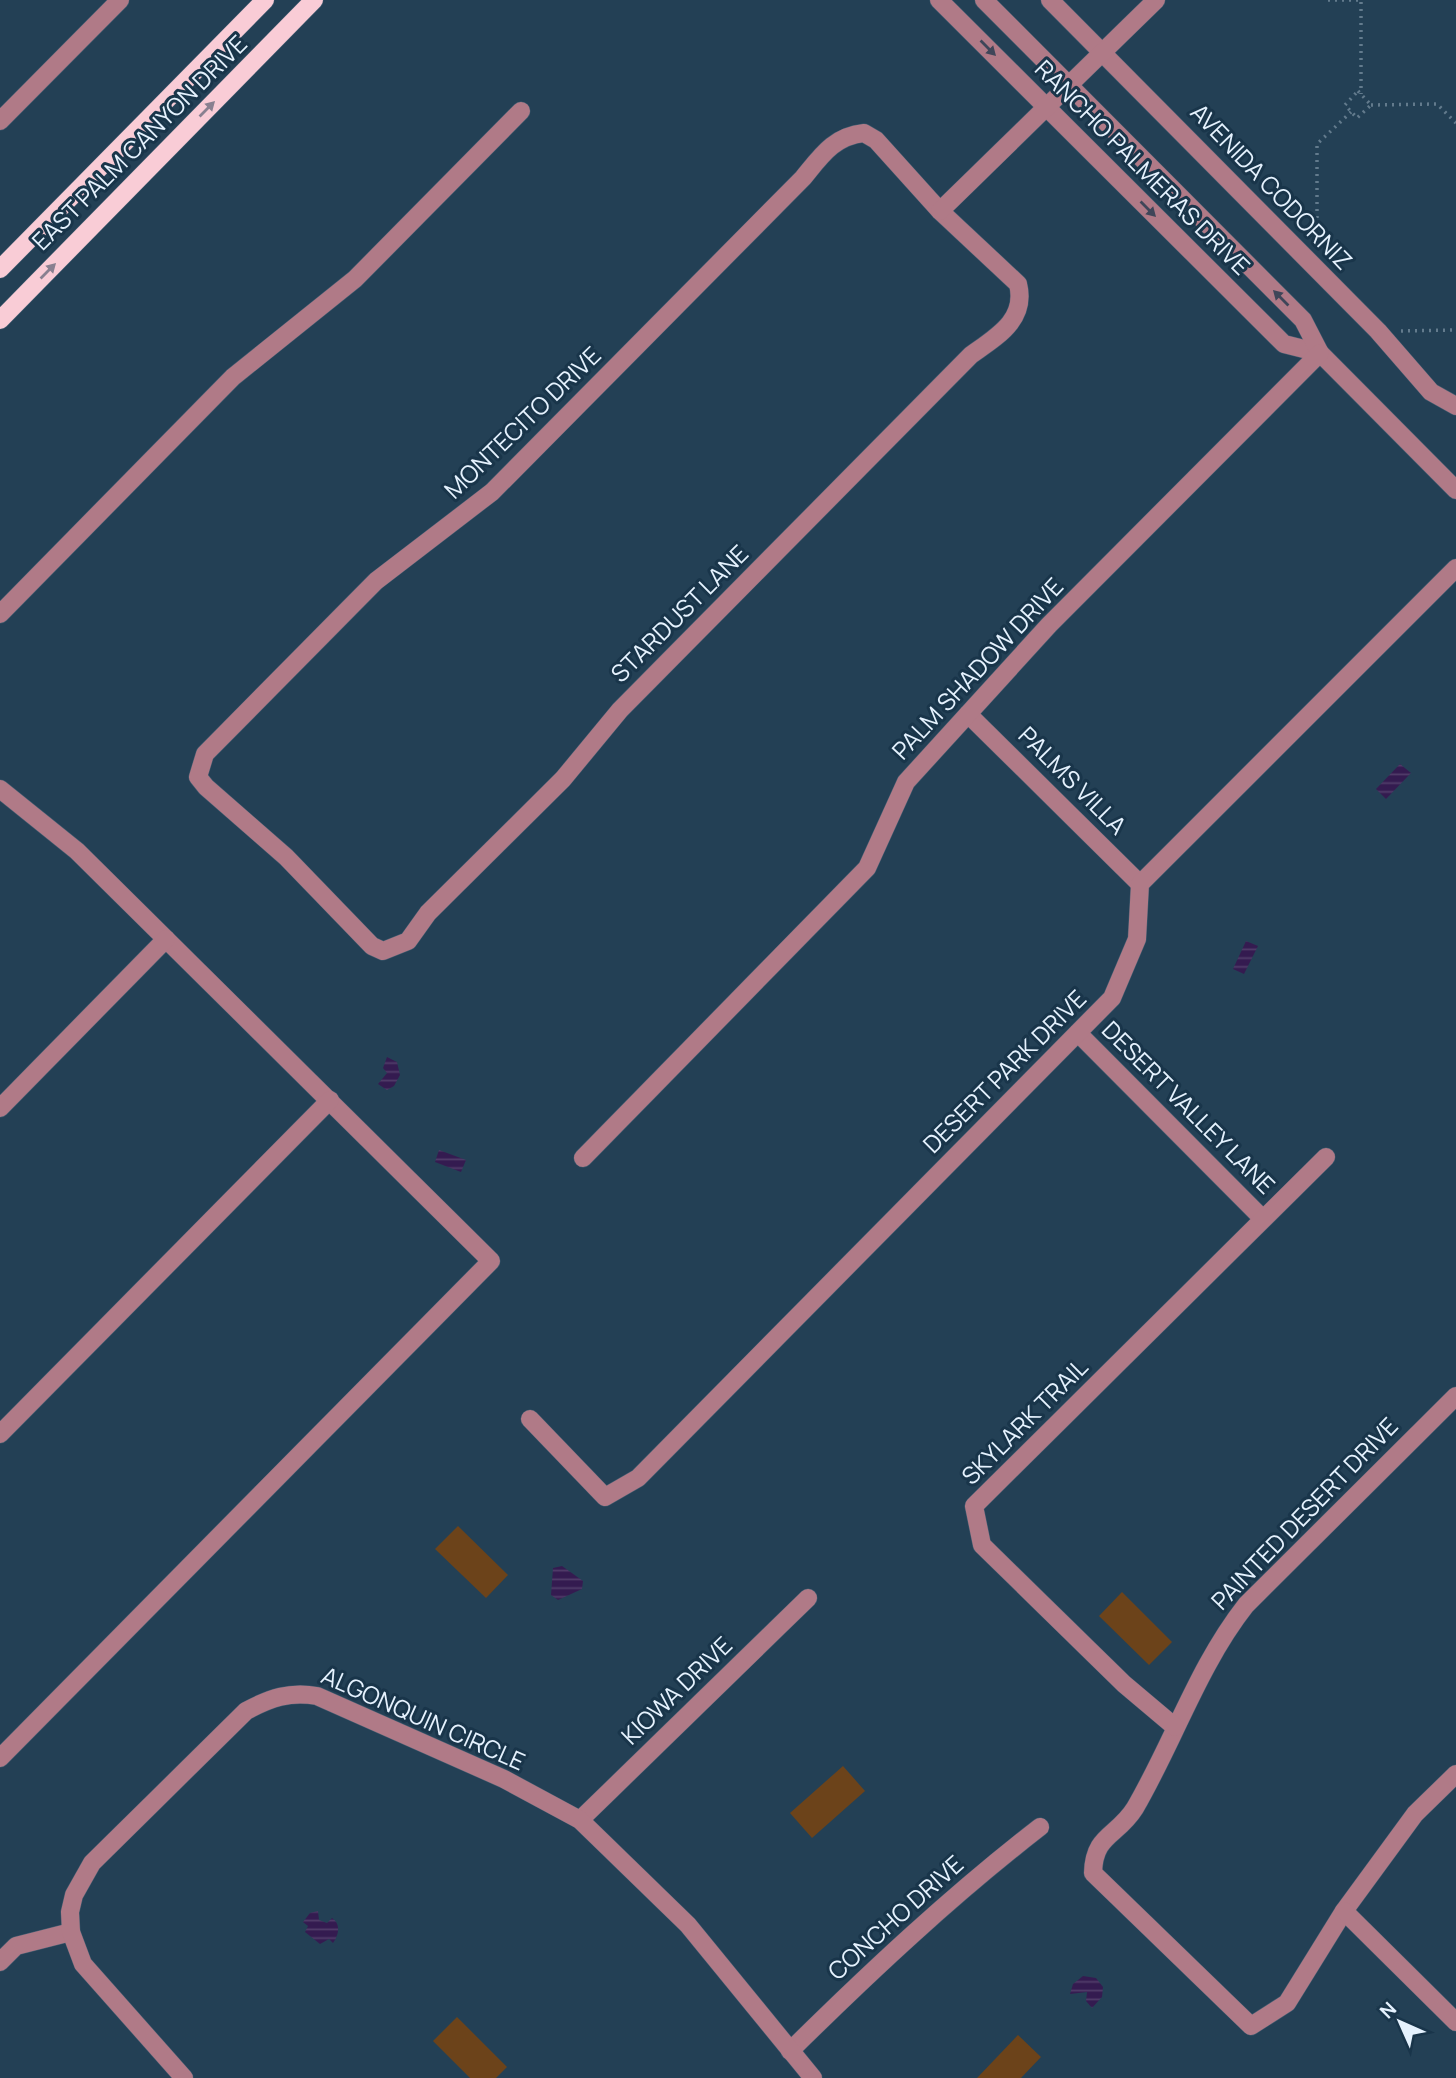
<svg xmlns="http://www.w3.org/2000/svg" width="1456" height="2078" font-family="Manrope,sans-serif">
<defs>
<pattern id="water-rules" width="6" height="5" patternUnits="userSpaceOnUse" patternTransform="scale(1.75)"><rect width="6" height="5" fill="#341b50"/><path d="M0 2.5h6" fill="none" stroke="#513d6a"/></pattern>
</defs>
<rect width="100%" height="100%" fill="#234055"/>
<!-- green -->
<g fill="#6c431a">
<polygon points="458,1526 508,1575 486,1598 435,1549"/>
<polygon points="1122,1592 1172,1642 1149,1665 1099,1616"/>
<polygon points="843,1766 865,1791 812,1838 790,1813"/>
<polygon points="457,2017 507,2067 496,2078 470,2078 433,2041"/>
<polygon points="1018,2035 1041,2057 1021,2078 977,2078"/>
</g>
<!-- water -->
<g fill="url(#water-rules)">
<polygon points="1400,764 1411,773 1386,799 1376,789"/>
<polygon points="1246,941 1258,946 1244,974 1233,969"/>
<polygon points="387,1057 397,1062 400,1075 394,1086 387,1090 378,1084 387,1073 383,1068"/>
<polygon points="439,1150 466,1160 461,1172 435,1162"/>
<polygon points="562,1566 583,1581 582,1589 558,1600 551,1595 553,1568"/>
<path d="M318 1911 319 1920 327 1923 332 1918C341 1924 339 1935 333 1943L329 1939 320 1944 305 1932 308 1926 303 1922 310 1913Z"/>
<polygon points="1083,1976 1096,1978 1103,1987 1102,1997 1092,2008 1086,2001 1087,1992 1070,1994 1073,1984"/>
</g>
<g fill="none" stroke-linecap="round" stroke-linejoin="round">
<!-- minor casing -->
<g stroke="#425c70" stroke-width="19">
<g id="minor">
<polyline points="939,0 1284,344 1320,353"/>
<polyline points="984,0 1303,320 1320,353 1456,490"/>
<polyline points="1050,0 1378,331 1431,392 1456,406"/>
<polyline points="0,121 120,0"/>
<path d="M864 133 876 140 940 211 1018 284C1027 320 996 337 971 355L620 710 563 779 428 913 408 941 383 951 372 946 286 857 206 787 198 777 205 754 376 581 492 492 803 178C821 156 834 136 864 133Z"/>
<polyline points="940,211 1156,0"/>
<polyline points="0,614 233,377 355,279 521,111"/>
<polyline points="968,714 1140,884"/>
<polyline points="0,789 77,851 491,1261 0,1758"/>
<polyline points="1078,1033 1262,1218"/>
<polyline points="0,1108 166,939"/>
<polyline points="583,1158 867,868 906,782 1049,625 1320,353"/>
<path d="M1456 1396 1246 1605C1198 1666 1174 1741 1135 1808 1117 1837 1094 1834 1093 1873L1251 2026 1287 2003 1344 1911 1415 1814 1456 1774"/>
<polyline points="530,1419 605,1497 638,1478 1112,998 1137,939 1140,884 1456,568"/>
<polyline points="0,1434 330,1100"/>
<polyline points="1175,1727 1124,1684 982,1545 974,1506 1326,1157"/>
<polyline points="580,1820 808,1598"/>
<polyline points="1344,1911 1456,2022"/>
<polyline points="0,1962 16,1946 71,1932"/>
<path d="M790 2051C870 1972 951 1896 1040 1827"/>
<path d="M184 2078 83 1964 71 1932 70 1912 74 1895 92 1863 246 1711C270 1698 290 1691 317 1696L504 1779 580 1820 688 1925 813 2078"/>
</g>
</g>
<!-- major casing -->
<g stroke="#425c70" stroke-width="19">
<g id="major">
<polyline points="0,269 265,0"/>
<polyline points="0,320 314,0"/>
</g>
</g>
<!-- path -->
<g stroke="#637b8d" stroke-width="3.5" stroke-dasharray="2 5" stroke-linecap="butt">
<polyline points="1328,0 1361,0 1361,94"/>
<polygon points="1358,91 1371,105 1357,118 1345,105"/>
<polyline points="1371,105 1437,104 1456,123"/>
<polyline points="1305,234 1317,222 1317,144 1351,112"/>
<polyline points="1401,331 1456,330"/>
</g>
<!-- minor -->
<use href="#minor" stroke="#b07a87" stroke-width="18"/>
<!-- major -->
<use href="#major" stroke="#f9ccd6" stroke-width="18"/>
</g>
<!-- one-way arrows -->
<defs><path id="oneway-solid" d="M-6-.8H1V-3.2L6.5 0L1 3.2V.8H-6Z" transform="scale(1.75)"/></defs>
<g fill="#3f4659">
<use href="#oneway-solid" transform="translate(988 48) rotate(45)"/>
<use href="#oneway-solid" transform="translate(1148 209) rotate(45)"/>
<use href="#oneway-solid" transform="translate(1281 298) rotate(-135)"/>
</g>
<g fill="#898090">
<use href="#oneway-solid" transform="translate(207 109) rotate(-45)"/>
<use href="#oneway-solid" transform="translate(48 271) rotate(-45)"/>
</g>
<g text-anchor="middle" stroke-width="6" stroke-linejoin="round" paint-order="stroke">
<!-- street labels -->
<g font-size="24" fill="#e5f2fe" stroke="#19354a">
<text transform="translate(140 143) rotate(-45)" y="8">EAST PALM CANYON DRIVE</text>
<text transform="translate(1142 168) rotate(45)" y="8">RANCHO PALMERAS DRIVE</text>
<text transform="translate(1271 187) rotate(46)" y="8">AVENIDA CODORNIZ</text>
<text transform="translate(523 423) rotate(-44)" y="8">MONTECITO DRIVE</text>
<text transform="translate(680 614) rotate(-45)" y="8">STARDUST LANE</text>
<text transform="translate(978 669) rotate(-47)" y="8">PALM SHADOW DRIVE</text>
<text transform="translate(1072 781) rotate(45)" y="8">PALMS VILLA</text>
<text transform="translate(1005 1072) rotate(-45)" y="8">DESERT PARK DRIVE</text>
<text transform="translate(1188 1108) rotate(45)" y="8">DESERT VALLEY LANE</text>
<text transform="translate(1025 1422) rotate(-45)" y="8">SKYLARK TRAIL</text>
<text transform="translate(1305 1514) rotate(-46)" y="8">PAINTED DESERT DRIVE</text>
<text transform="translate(677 1691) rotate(-44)" y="8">KIOWA DRIVE</text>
<text transform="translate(423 1719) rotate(24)" y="8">ALGONQUIN CIRCLE</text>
<text transform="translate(896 1918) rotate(-42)" y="8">CONCHO DRIVE</text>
</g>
</g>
<!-- north arrow -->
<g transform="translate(1400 2022) rotate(315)" stroke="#19354a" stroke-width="5" paint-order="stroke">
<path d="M0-5L12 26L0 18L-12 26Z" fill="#e5f2fe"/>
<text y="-10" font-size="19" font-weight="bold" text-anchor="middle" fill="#e5f2fe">N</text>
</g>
</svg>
